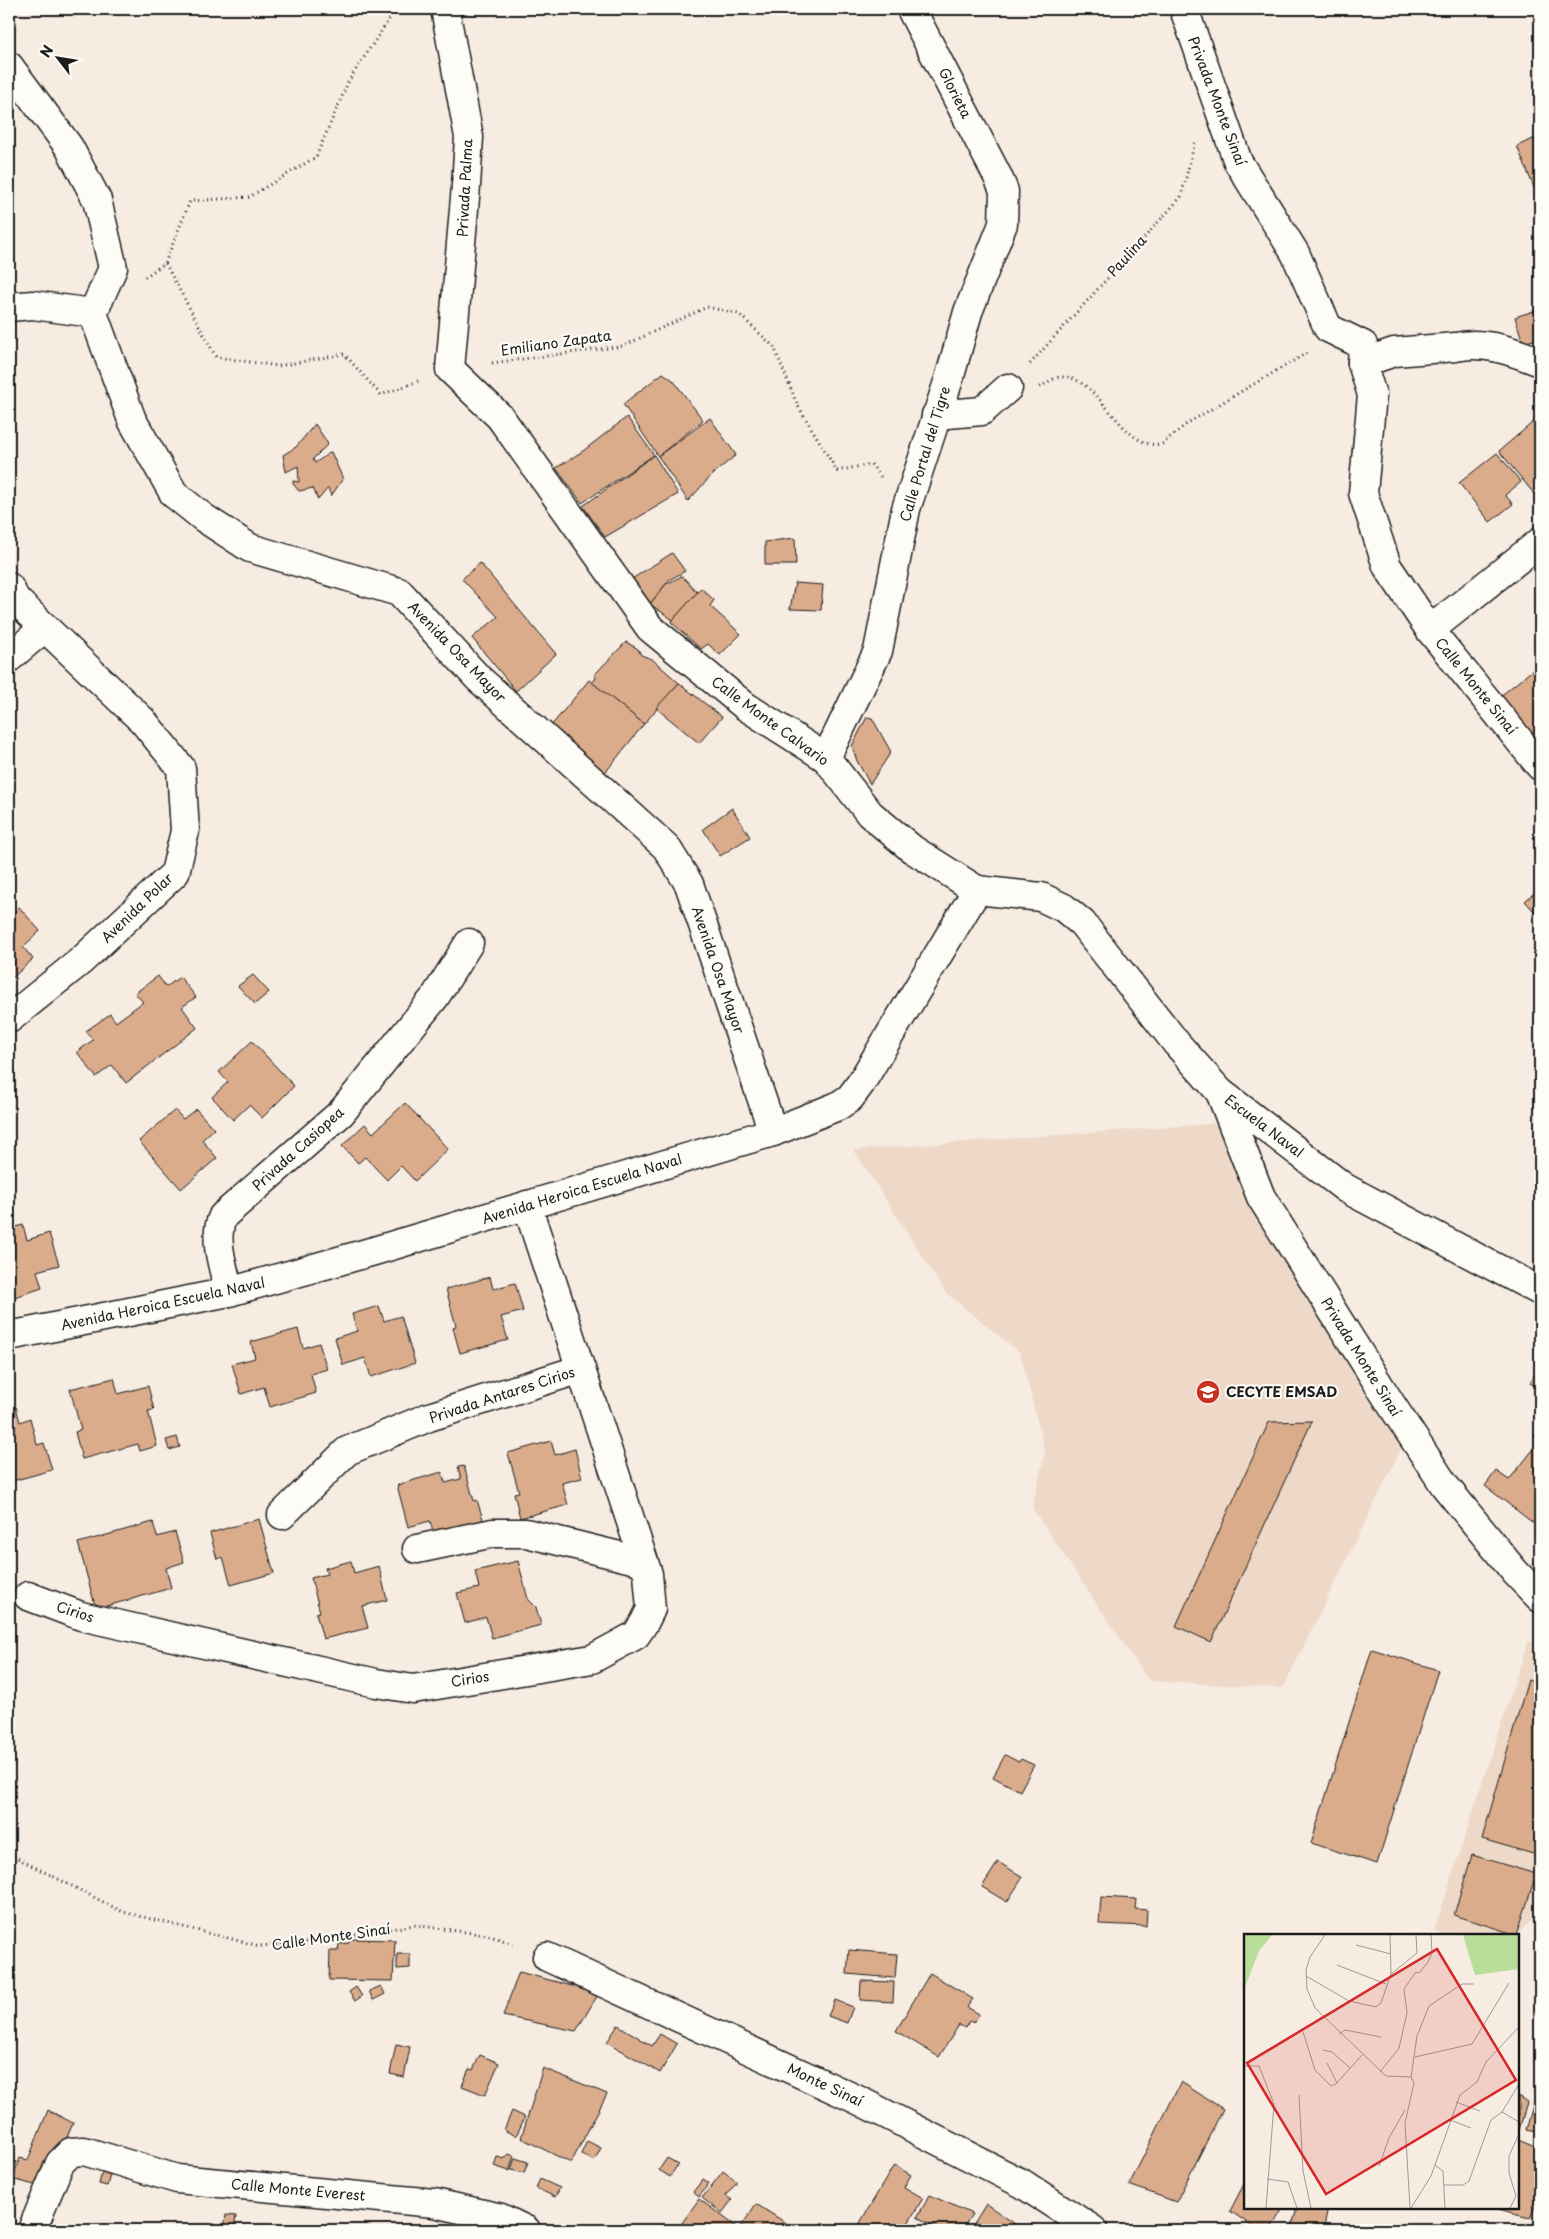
<svg xmlns="http://www.w3.org/2000/svg" width="1549" height="2239" font-family="'Playpen Sans',sans-serif">
<rect width="100%" height="100%" fill="#f6ece2"/>
<filter id="ink" filterUnits="userSpaceOnUse"><feTurbulence type="fractalNoise" baseFrequency=".02" numOctaves="2"/><feDisplacementMap in="SourceGraphic" scale="10" xChannelSelector="R" yChannelSelector="G"/><feConvolveMatrix kernelMatrix="1 2 1 2 8 2 1 2 1" color-interpolation-filters="sRGB"/></filter>
<g filter="url(#ink)">
<!-- built -->
<g fill="#eed9c8">
<polygon points="1223,1123 1410,1431 1283,1688 1149,1681 1032,1508 1045,1452 1020,1353 945,1292 854,1150"/>
<polygon points="1528,1641 1540,1645 1540,1912 1516,1935 1445,1935 1434,1931"/>
</g>
<!-- building -->
<g fill="#dbac8c" stroke="#1c1c1c">
<polygon points="1540,136 1540,194 1537,195 1517,146"/>
<polygon points="1540,309 1540,338 1523,343 1515,317"/>
<polygon points="663,373 673,380 703,420 658,456 623,404"/>
<polygon points="627,417 654,455 582,503 556,468 583,451"/>
<polygon points="710,418 736,455 713,474 688,501 658,456"/>
<polygon points="1538,418 1540,420 1540,501 1499,451"/>
<polygon points="315,424 328,444 313,459 315,463 331,452 343,479 331,496 328,488 318,500 313,488 299,491 293,484 293,481 299,482 298,466 286,472 283,455 296,447"/>
<polygon points="1497,453 1521,482 1505,495 1513,504 1490,522 1459,483"/>
<polygon points="654,455 678,494 605,537 583,506"/>
<polygon points="795,538 796,565 765,565 765,542"/>
<polygon points="672,553 685,571 669,580 650,604 632,579"/>
<polygon points="480,563 556,654 516,691 472,638 498,617 462,579"/>
<polygon points="682,576 698,593 673,620 650,604 666,584"/>
<polygon points="795,583 823,585 821,610 790,609"/>
<polygon points="701,588 714,600 710,606 741,634 720,655 708,644 701,649 671,622"/>
<polygon points="626,642 638,649 641,655 652,659 679,683 644,724 592,683 596,678 594,675"/>
<polygon points="1535,668 1540,674 1540,752 1498,698"/>
<polygon points="589,680 644,724 604,774 551,726"/>
<polygon points="679,683 722,717 699,743 656,708"/>
<polygon points="867,717 872,718 891,752 870,784 857,761 852,746"/>
<polygon points="732,808 750,837 720,856 703,829"/>
<polygon points="1540,888 1540,918 1525,901"/>
<polygon points="19,907 40,931 23,947 33,959 9,981 9,917"/>
<polygon points="253,975 269,992 255,1004 238,986"/>
<polygon points="158,976 166,987 180,977 196,997 182,1007 197,1028 126,1083 112,1065 96,1077 77,1052 93,1040 86,1031 110,1014 116,1022 143,1002 135,993"/>
<polygon points="252,1041 294,1086 262,1118 249,1105 233,1120 212,1097 228,1082 219,1072"/>
<polygon points="405,1103 448,1149 415,1181 401,1166 387,1180 365,1157 358,1163 342,1146 365,1124 373,1133"/>
<polygon points="196,1109 214,1129 202,1140 217,1158 181,1189 139,1141 175,1110 183,1119"/>
<polygon points="23,1225 27,1240 49,1233 59,1265 37,1271 42,1288 9,1299 9,1229"/>
<polygon points="490,1277 493,1289 515,1283 523,1311 501,1317 508,1340 460,1353 453,1328 456,1326 446,1289"/>
<polygon points="379,1306 384,1321 401,1316 415,1363 371,1377 365,1358 343,1365 335,1338 357,1331 352,1314"/>
<polygon points="298,1329 303,1348 319,1343 327,1369 311,1374 316,1393 270,1407 264,1387 241,1394 232,1364 255,1358 251,1342"/>
<polygon points="1540,1364 1540,1389 1530,1383"/>
<polygon points="114,1378 118,1394 148,1386 154,1410 148,1411 157,1446 140,1451 138,1444 82,1459 75,1432 81,1430 70,1389"/>
<polygon points="16,1407 20,1422 30,1418 37,1445 44,1443 52,1470 9,1482 9,1409"/>
<polygon points="1312,1421 1211,1642 1176,1626 1269,1422"/>
<polygon points="1539,1430 1540,1431 1540,1521 1537,1526 1485,1486 1496,1471 1509,1480 1540,1441 1534,1436"/>
<polygon points="177,1437 180,1447 169,1450 166,1440"/>
<polygon points="551,1441 555,1455 575,1449 582,1478 562,1483 568,1505 520,1518 514,1493 519,1492 508,1453"/>
<polygon points="464,1466 474,1501 477,1500 485,1526 435,1539 430,1521 408,1527 397,1485 442,1472 445,1483 461,1479 458,1467"/>
<polygon points="259,1519 274,1573 231,1585 223,1557 217,1559 210,1533"/>
<polygon points="153,1522 157,1537 175,1532 184,1562 166,1568 171,1588 96,1609 78,1543"/>
<polygon points="351,1561 354,1573 379,1566 387,1600 362,1606 368,1628 323,1639 316,1613 320,1612 311,1578 327,1574 325,1568"/>
<polygon points="518,1561 528,1599 536,1607 541,1625 492,1638 486,1617 465,1623 457,1593 479,1588 475,1571"/>
<polygon points="1372,1649 1438,1670 1377,1864 1311,1843"/>
<polygon points="1528,1680 1540,1684 1540,1856 1482,1839"/>
<polygon points="1005,1755 1019,1762 1021,1759 1034,1765 1020,1791 993,1777"/>
<polygon points="1472,1855 1536,1874 1517,1935 1454,1915"/>
<polygon points="998,1862 1023,1877 1007,1902 982,1887"/>
<polygon points="1101,1897 1136,1899 1135,1909 1147,1910 1146,1926 1099,1924"/>
<polygon points="349,1939 395,1940 393,1981 329,1980 330,1951 338,1951 339,1944 349,1943"/>
<polygon points="849,1950 897,1954 895,1978 847,1974"/>
<polygon points="397,1954 410,1954 410,1968 397,1969"/>
<polygon points="519,1972 599,1993 576,2031 503,2016"/>
<polygon points="930,1973 973,1999 967,2007 979,2014 974,2023 969,2021 965,2028 959,2025 939,2057 896,2031"/>
<polygon points="861,1981 894,1982 893,2002 860,2000"/>
<polygon points="381,1986 385,1994 373,2000 369,1991"/>
<polygon points="356,1987 362,1996 355,2001 349,1992"/>
<polygon points="835,2000 853,2007 847,2023 828,2016"/>
<polygon points="618,2025 652,2046 660,2034 677,2044 660,2073 607,2042"/>
<polygon points="396,2044 410,2047 404,2077 390,2074"/>
<polygon points="480,2055 499,2063 485,2095 462,2086 469,2069 473,2070"/>
<polygon points="543,2068 607,2094 571,2163 521,2138"/>
<polygon points="1181,2082 1223,2109 1176,2202 1129,2185"/>
<polygon points="1518,2097 1527,2103 1519,2130 1518,2129"/>
<polygon points="1534,2102 1540,2103 1540,2133 1526,2130"/>
<polygon points="48,2110 73,2123 46,2188 12,2179 20,2158 28,2160"/>
<polygon points="512,2111 525,2117 516,2136 504,2130"/>
<polygon points="1518,2140 1540,2149 1540,2197 1531,2217 1493,2208 1518,2208"/>
<polygon points="587,2141 601,2148 594,2161 581,2154"/>
<polygon points="509,2154 514,2156 509,2171 494,2166 497,2157 504,2159"/>
<polygon points="515,2158 528,2162 524,2173 511,2170"/>
<polygon points="667,2158 678,2164 670,2177 659,2170"/>
<polygon points="894,2165 911,2175 904,2187 923,2198 904,2230 860,2230 857,2228"/>
<polygon points="723,2171 737,2182 726,2196 732,2200 722,2213 702,2198"/>
<polygon points="102,2172 110,2175 107,2186 99,2184"/>
<polygon points="540,2179 560,2188 555,2197 536,2188"/>
<polygon points="703,2179 709,2183 699,2197 693,2192"/>
<polygon points="1244,2184 1245,2185 1245,2208 1279,2208 1282,2210 1270,2230 1258,2230 1230,2211"/>
<polygon points="930,2195 972,2214 962,2230 942,2230 917,2217"/>
<polygon points="699,2199 737,2227 735,2230 677,2230"/>
<polygon points="756,2204 794,2228 793,2230 739,2230"/>
<polygon points="986,2204 1024,2230 970,2230"/>
<polygon points="1297,2208 1328,2208 1323,2230 1291,2230"/>
<polygon points="226,2215 236,2216 234,2230 224,2230"/>
</g>
<g fill="none" stroke-linecap="round" stroke-linejoin="round">
<!-- minor casing -->
<g stroke="#1c1c1c" stroke-width="31">
<g id="minor">
<polyline points="445,9 469,137 466,186 450,369 500,417 650,628 745,706 826,758 870,814 912,849 977,890"/>
<polyline points="1184,9 1238,162 1295,253 1328,328 1363,345 1362,363 1372,395 1363,493 1387,566 1430,630 1540,766"/>
<polyline points="9,66 69,147 97,200 113,268 93,313"/>
<polyline points="9,307 33,305 93,313"/>
<polyline points="93,313 132,420 174,494 204,518 250,548 399,592 478,678 666,847 689,884 773,1132"/>
<path d="M1362 363 1394 352 1456 347C1483 340 1515 352 1540 362"/>
<polyline points="936,415 982,411 1008,388"/>
<polyline points="9,587 16,600 143,721 181,768 185,831 175,873 82,960 9,1019"/>
<polyline points="1430,630 1540,542"/>
<polyline points="9,658 44,628"/>
<polyline points="826,758 878,651 906,509 950,376 968,312 1003,224 1004,191 998,177 911,9"/>
<polyline points="1220,1092 1261,1197 1391,1404 1445,1486 1515,1572 1540,1598"/>
<path d="M229 1292C224 1268 212 1239 223 1216L341 1113 435 997 469 943"/>
<polyline points="9,1336 229,1292 374,1251 773,1132 838,1106 850,1098 861,1083 977,890 1041,897 1064,908 1082,923 1177,1044 1220,1092 1345,1188 1540,1291"/>
<polyline points="282,1515 347,1451 429,1417 581,1369"/>
<polyline points="417,1549 493,1533 526,1533 644,1562"/>
<polyline points="28,1596 81,1616 376,1683 413,1689 592,1659 636,1635 644,1623 651,1609 648,1574 527,1205"/>
<polyline points="547,1957 858,2100 1023,2184 1093,2230"/>
<polyline points="32,2230 60,2163 71,2152 84,2151 177,2179 434,2203 501,2218 526,2230"/>
</g>
</g>
<!-- path -->
<g stroke="#1c1c1c" stroke-width="3" stroke-dasharray="1 4" stroke-linecap="butt">
<polyline points="165,263 190,201 249,197 316,157 349,80 396,9"/>
<polyline points="145,277 165,263 216,357 278,366 344,354 381,395 421,380"/>
<polyline points="492,363 623,346 707,307 739,314 774,347 797,404 837,471 871,464 881,477"/>
<polyline points="1030,364 1181,197 1195,142"/>
<path d="M1040 387C1047 383 1055 376 1064 377 1100 378 1123 451 1160 444 1164 444 1166 441 1169 438 1175 434 1181 428 1187 424 1195 418 1204 414 1213 408L1307 353"/>
<polyline points="9,1854 123,1912 260,1946 320,1941 414,1925 487,1935 516,1945"/>
</g>
<!-- minor -->
<use href="#minor" stroke="#fdfcf7" stroke-width="28"/>
</g>
</g>
<!-- icons -->
<defs>
<g id="school-disc" transform="scale(1.25)"><circle r="9.5" fill="#c8321e" stroke="#fdfcf7"/><path d="M0-5L7-2L0 1L-7-2ZM-4 1L0 2.5L4 1V4Q0 6-4 4Z" fill="#fff"/></g>
</defs>
<g fill-rule="evenodd">
<use href="#school-disc" x="1208" y="1392"/>
</g>
<g text-anchor="middle" stroke-width="4" stroke-linejoin="round" paint-order="stroke">
<!-- street labels -->
<g font-size="14" fill="#1c1c1c" stroke="#fdfcf7">
<text transform="translate(955 93) rotate(63)" y="5">Glorieta</text>
<text transform="translate(1217 101) rotate(69)" y="5">Privada Monte Sinaí</text>
<text transform="translate(465 188) rotate(-87)" y="5">Privada Palma</text>
<text transform="translate(1127 256) rotate(-48)" y="5">Paulina</text>
<text transform="translate(556 343) rotate(-8)" y="5">Emiliano Zapata</text>
<text transform="translate(925 454) rotate(-73)" y="5">Calle Portal del Tigre</text>
<text transform="translate(457 652) rotate(46)" y="5">Avenida Osa Mayor</text>
<text transform="translate(1476 686) rotate(51)" y="5">Calle Monte Sinaí</text>
<text transform="translate(770 721) rotate(36)" y="5">Calle Monte Calvario</text>
<text transform="translate(137 908) rotate(-44)" y="5">Avenida Polar</text>
<text transform="translate(718 970) rotate(71)" y="5">Avenida Osa Mayor</text>
<text transform="translate(1264 1126) rotate(37)" y="5">Escuela Naval</text>
<text transform="translate(298 1149) rotate(-42)" y="5">Privada Casiopea</text>
<text transform="translate(582 1189) rotate(-17)" y="5">Avenida Heroica Escuela Naval</text>
<text transform="translate(163 1304) rotate(-12)" y="5">Avenida Heroica Escuela Naval</text>
<text transform="translate(1361 1357) rotate(58)" y="5">Privada Monte Sinaí</text>
<text transform="translate(502 1395) rotate(-18)" y="5">Privada Antares Cirios</text>
<text transform="translate(75 1612) rotate(18)" y="5">Cirios</text>
<text transform="translate(470 1679) rotate(-9)" y="5">Cirios</text>
<text transform="translate(331 1937) rotate(-8)" y="5">Calle Monte Sinaí</text>
<text transform="translate(825 2085) rotate(25)" y="5">Monte Sinaí</text>
<text transform="translate(298 2190) rotate(5)" y="5">Calle Monte Everest</text>
</g>
<!-- poi labels -->
<g font-size="14" font-weight="bold" fill="#1c1c1c" stroke="#fdfcf7" text-anchor="start">
<text x="1226" y="1397">CECYTE EMSAD</text>
</g>
</g>
<!-- overview -->
<g transform="translate(1244 1934)">
<rect width="275" height="275" fill="#f6ece2"/>
<path d="M0 1H28L15 17 0 56ZM219 1H275V35L231 41Z" fill="#b9de99"/>
<path fill="none" stroke="#9f9993" stroke-width="1" d="M81 1 66 23 62 36 63 55 71 74 142 142 167 143 170 149 161 189 166 274M146 1 147 40M112 11 147 20M93 31 142 50M171 39 176 38 184 28 188 19 187 1M62 42 105 67 132 73 137 69 147 40 173 19 172 1M59 98 71 136 87 152 92 150 118 121M95 100 101 96 137 103M79 116 88 118 106 134M171 123 228 110 265 49M83 129 93 149M0 132H15L30 170 22 274M136 138 155 114 163 79 160 55 171 39M167 143 173 102 185 72 218 50H230M55 161 59 237 67 274M212 168 236 177M258 178 275 188M206 186 227 194M191 231 199 237 201 274M135 232 145 204 161 176M23 245 44 248 53 274M200 251H219L225 247 247 186 258 178 275 150M167 274 187 242 216 161 233 148 242 128 275 93M266 274 272 262 265 239V222L275 200"/>
<path fill="#d62828" fill-opacity="0.15" stroke="#d62828" stroke-width="2.5" d="M193 15 272 146 82 260 3 129Z"/>
<rect width="275" height="275" fill="none" stroke="#1c1c1c" stroke-width="2.5"/>
</g>
<!-- margin -->
<rect width="1549" height="2239" fill="none" stroke="#fdfcf7" stroke-width="30"/>
<rect x="15" y="15" width="1519" height="2209" fill="none" stroke="#1c1c1c" stroke-width="2" filter="url(#ink)"/>
<!-- north arrow -->
<g transform="translate(58 58) rotate(301)" stroke="#fdfcf7" stroke-width="4" paint-order="stroke">
<path d="M0-4L9 19L0 12L-9 19Z" fill="#1c1c1c"/>
<text y="-8" font-size="14" font-weight="bold" text-anchor="middle" fill="#1c1c1c">N</text>
</g>
</svg>
